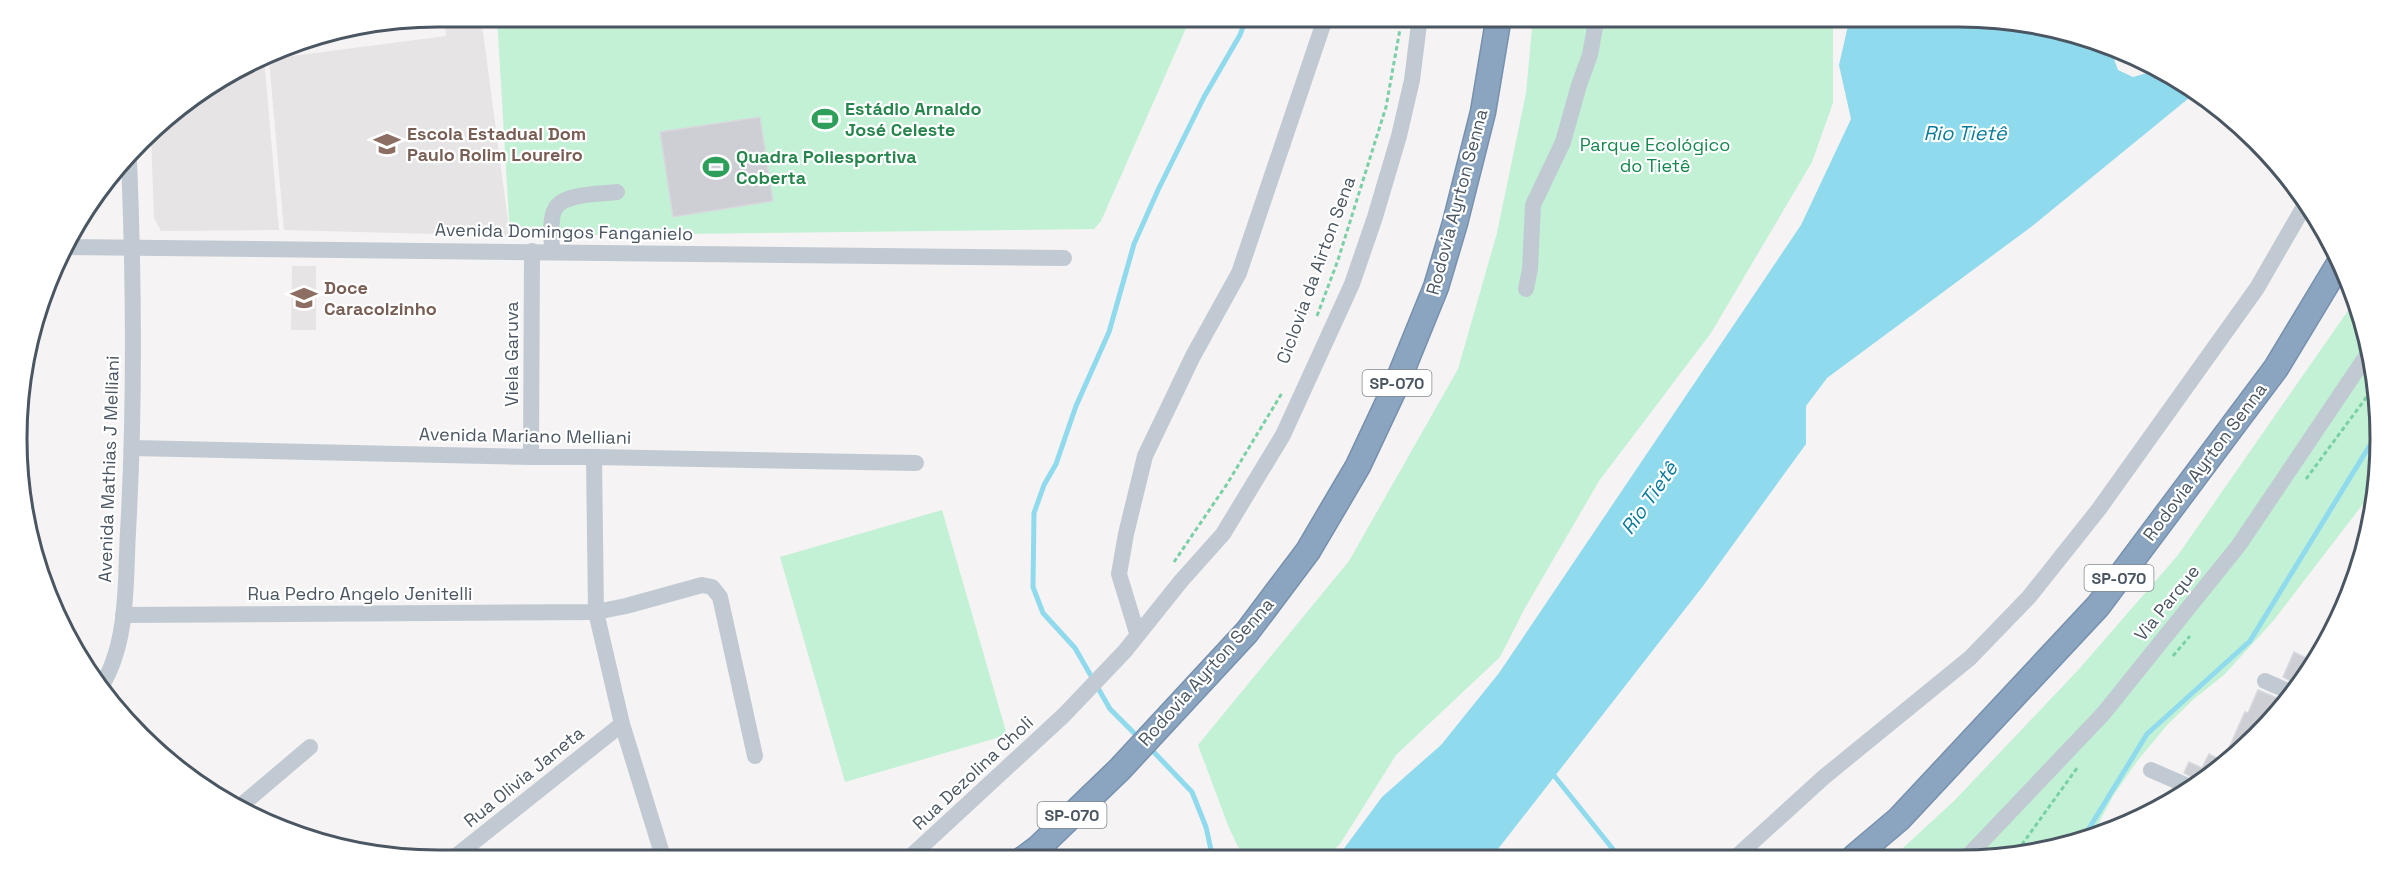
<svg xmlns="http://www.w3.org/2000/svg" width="2397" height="877" font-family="'Space Grotesk',sans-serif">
<rect width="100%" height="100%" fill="#f5f3f3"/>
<!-- education -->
<g fill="#e6e4e5">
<polygon points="444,17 481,17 510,236 284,230 269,59 446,36"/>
<polygon points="264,58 279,230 161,231 154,218 151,133 161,121 228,73"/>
<polygon points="292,266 316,266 316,330 291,330"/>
</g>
<!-- green -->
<g fill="#c3f1d5">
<polygon points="497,17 1191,17 1101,221 1094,229 510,236"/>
<polygon points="1533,17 1836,17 1833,27 1833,103 1812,162 1711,333 1599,481 1525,608 1500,657 1396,755 1340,844 1325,858 1244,859 1229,828 1198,745 1349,561 1458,369 1497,233 1526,93"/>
<polygon points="2356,299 2377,384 2380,466 2376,487 2274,620 2224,675 2195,698 2168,724 2138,760 2113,796 2094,832 2014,857 1893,857 1954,801 2080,668 2178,555"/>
<polygon points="942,510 1007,735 845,782 780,557"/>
</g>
<!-- water -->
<polygon fill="#90daee" points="1850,17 1959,17 2068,31 2119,50 2114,59 2118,70 2133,77 2151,72 2157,67 2183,84 2189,98 2031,227 1827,378 1806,406 1806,444 1703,586 1491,858 1337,858 1382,797 1441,745 1499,673 1801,225 1851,119 1839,65"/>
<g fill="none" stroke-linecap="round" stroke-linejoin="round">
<!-- stream -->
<g stroke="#90daee" stroke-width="5">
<polyline points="1139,738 1110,709 1075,648 1043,613 1033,587 1034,513 1044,485 1056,464 1076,406 1109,332 1134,244 1158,190 1204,97 1240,35 1247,16"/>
<polyline points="1148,746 1192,792 1206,827 1213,859"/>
<polyline points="1552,773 1620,858"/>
<polyline points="2085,835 2147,734 2250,641 2378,432"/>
</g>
</g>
<!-- building -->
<g fill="#cdcfd5" stroke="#d7d9de" stroke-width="1.5">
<polygon points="760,117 773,201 673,217 660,132"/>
<polygon points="2294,652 2314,662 2296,684 2283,677"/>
<polygon points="2258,690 2282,700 2237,756 2199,781 2184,773 2189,762 2202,768 2209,754 2223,761 2245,712 2248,713"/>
</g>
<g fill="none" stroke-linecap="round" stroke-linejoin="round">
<!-- highway casing -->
<g stroke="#7690ad" stroke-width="27">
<g id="highway">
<polyline points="1854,857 1899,819 2098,606 2276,368 2340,262"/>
<polyline points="1023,859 1038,848 1120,769 1247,632 1308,551 1358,466 1397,383 1436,287 1455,223 1483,112 1499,16"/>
</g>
</g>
<!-- path -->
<g stroke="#7ad0a6" stroke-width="3" stroke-dasharray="4.5 3" stroke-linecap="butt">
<polyline points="1317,316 1338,260 1386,107 1400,29"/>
<polyline points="2306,479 2377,383"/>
<polyline points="1174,562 1227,484 1282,393"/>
<polyline points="2173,656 2190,636"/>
<polyline points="2013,857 2077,768"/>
</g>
<!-- minor -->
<g stroke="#c1cad2" stroke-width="16">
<polyline points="64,247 1064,258"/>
<path d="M552 252C552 239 549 220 555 209 563 193 602 194 617 192"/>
<polyline points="1526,289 1530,269 1533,205 1563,142 1579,85 1590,55 1597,16"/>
<polyline points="133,448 531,457 594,457 916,463"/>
<polyline points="531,457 532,251"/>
<polyline points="594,457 596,612 622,724 664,860"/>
<polyline points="123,615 596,612 626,606 702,585 712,587 720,597 755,756"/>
<polyline points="1137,633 1119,574 1126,534 1145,456 1193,356 1239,273 1326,16"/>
<polyline points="2265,681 2290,692"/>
<path d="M101 687C129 642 125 583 128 532 135 408 134 284 129 159"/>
<polyline points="2151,770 2190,787"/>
<polyline points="238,808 310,747"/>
<polyline points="1736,857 1824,777 1970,658 2029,597 2099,509 2257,288 2306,203"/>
<polyline points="1967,857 2103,714 2239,545 2369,352"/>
<polyline points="908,859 1064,715 1125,651 1181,581 1223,534 1283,435 1352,284 1375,217 1399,136 1412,80 1420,16"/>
<polyline points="451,860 622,724"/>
</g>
<!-- highway -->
<use href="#highway" stroke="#8ba5c1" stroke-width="24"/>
</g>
<!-- icons -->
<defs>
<g id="stadium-bare" transform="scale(2.07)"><path d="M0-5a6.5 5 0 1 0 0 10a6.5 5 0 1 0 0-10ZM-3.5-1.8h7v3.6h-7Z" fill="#2e9e5b" stroke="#fff" stroke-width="2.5" paint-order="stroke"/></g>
<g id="school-bare" transform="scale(2.07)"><path d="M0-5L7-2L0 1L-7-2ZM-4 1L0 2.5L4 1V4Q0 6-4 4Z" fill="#8d6e63" stroke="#fff" stroke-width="2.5" paint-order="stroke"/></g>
</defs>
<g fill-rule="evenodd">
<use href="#stadium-bare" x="825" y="119"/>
<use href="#school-bare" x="387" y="144"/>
<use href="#stadium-bare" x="716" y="167"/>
<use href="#school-bare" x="304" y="298"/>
</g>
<g text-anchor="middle" stroke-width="4.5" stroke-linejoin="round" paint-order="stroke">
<!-- shield labels -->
<g fill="#fff" stroke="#808990" stroke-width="1.5">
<rect x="1362.5" y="370" width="69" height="26" rx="4.5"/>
<rect x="2084.5" y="565" width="69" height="26" rx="4.5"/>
<rect x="1037.5" y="802" width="69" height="26" rx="4.5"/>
</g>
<g font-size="16" font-weight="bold" fill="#4a5661">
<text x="1397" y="389">SP-070</text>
<text x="2119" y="584">SP-070</text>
<text x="1072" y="821">SP-070</text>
</g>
<!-- leisure labels -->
<g font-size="18" font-weight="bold" fill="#27864d" stroke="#fff" text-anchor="start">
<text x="845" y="115">Estádio Arnaldo<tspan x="845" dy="21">José Celeste</tspan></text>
<text x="736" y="163">Quadra Poliesportiva<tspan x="736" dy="21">Coberta</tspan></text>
</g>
<!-- education labels -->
<g font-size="18" font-weight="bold" fill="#785e54" stroke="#fff" text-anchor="start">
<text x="407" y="140">Escola Estadual Dom<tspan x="407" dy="21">Paulo Rolim Loureiro</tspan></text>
<text x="324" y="294">Doce<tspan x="324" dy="21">Caracolzinho</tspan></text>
</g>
<!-- park labels -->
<g font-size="18" fill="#17864f" stroke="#fff">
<text x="1655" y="151">Parque Ecológico<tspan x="1655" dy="21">do Tietê</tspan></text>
</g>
<!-- street labels -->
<g font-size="18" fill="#4a5661" stroke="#fff">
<text transform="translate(1457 202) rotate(-75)" y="6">Rodovia Ayrton Senna</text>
<text transform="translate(564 232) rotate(1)" y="6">Avenida Domingos Fanganielo</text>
<text transform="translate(1316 270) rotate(-70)" y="6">Ciclovia da Airton Sena</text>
<text transform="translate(512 354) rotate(-90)" y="6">Viela Garuva</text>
<text transform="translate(525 436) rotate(1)" y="6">Avenida Mariano Melliani</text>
<text transform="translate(2205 462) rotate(-53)" y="6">Rodovia Ayrton Senna</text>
<text transform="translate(109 469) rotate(-88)" y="6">Avenida Mathias J Melliani</text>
<text x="360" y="600">Rua Pedro Angelo Jenitelli</text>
<text transform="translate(2167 603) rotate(-51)" y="6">Via Parque</text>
<text transform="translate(1206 672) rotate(-48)" y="6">Rodovia Ayrton Senna</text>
<text transform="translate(973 773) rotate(-43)" y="6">Rua Dezolina Choli</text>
<text transform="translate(524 777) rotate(-39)" y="6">Rua Olivia Janeta</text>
</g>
<!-- water labels -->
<g font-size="20" font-style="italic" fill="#0c7c9b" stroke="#fff">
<text x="1965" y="140">Rio Tietê</text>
<text transform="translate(1649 498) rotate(-55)" y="7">Rio Tietê</text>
</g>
</g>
<!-- crop -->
<path d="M0 0H2397V877H0ZM438 27H1959A411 411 0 0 1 2370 438V439A411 411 0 0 1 1959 850H438A411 411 0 0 1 27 439V438A411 411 0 0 1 438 27Z" fill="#fff" fill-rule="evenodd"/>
<path fill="none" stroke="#4a5661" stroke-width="3" d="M438 27H1959A411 411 0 0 1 2370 438V439A411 411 0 0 1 1959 850H438A411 411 0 0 1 27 439V438A411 411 0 0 1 438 27Z"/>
</svg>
